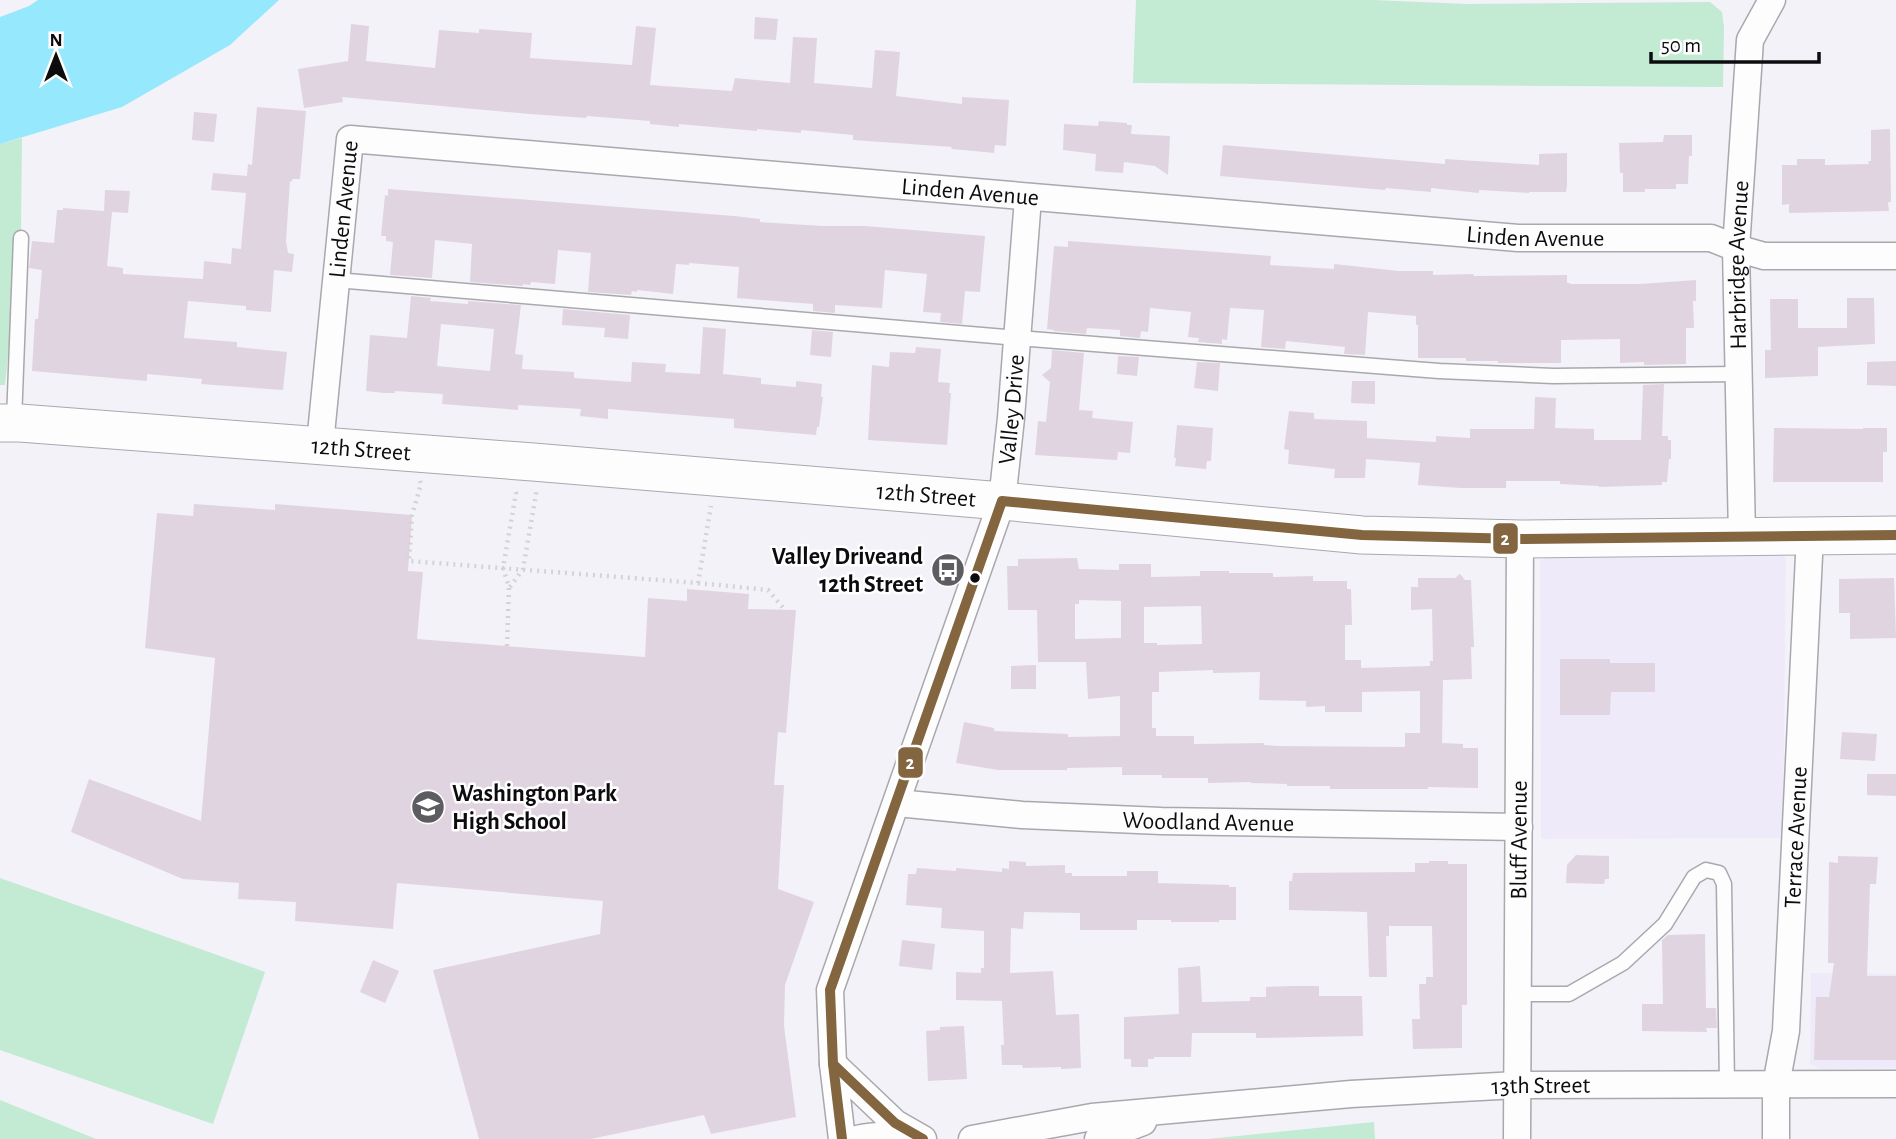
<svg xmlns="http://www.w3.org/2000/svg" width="1896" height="1139" font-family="'Alegreya Sans',sans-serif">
<rect width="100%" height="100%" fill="#f3f2f8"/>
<!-- commercial -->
<g fill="#efeaf9">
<polygon points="1780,555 1784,556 1786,561 1783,838 1541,839 1540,562 1544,558 1549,557"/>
<polygon points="1811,973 1896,974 1896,1068 1820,1069 1810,1064"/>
</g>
<!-- green -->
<g fill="#c3ead2">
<polygon points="1136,0 1373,0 1467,4 1710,2 1722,12 1724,27 1723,87 1133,83"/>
<polygon points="22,138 21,228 5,385 0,385 0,144"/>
<polygon points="0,878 265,972 213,1124 0,1050"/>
<polygon points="0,1100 96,1139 0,1139"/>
<polygon points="1374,1122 1375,1139 1208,1139"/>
</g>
<!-- water -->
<polygon fill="#96e8fc" points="38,0 279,0 230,45 122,107 0,144 0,17 29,6"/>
<!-- building -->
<g fill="#e1d4e1" fill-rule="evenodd">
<polygon points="755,17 778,19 776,40 754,39"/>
<polygon points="351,24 369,26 366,61 435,68 439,30 479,33 479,29 532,33 530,58 632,65 636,26 656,28 650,85 732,91 735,78 790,83 793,37 817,38 814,83 872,88 875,50 900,52 896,96 962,104 962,97 1009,100 1006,146 995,145 994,153 974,151 951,149 952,147 853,140 853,135 801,130 801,133 757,129 757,131 679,124 679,127 650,124 650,121 587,116 586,118 530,114 342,97 343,102 304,108 298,69 348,61"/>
<polygon points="257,107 306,111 300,179 292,179 292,182 290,181 286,241 288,253 294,254 292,272 274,270 271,312 246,310 246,306 188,301 184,338 237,342 237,347 287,352 283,390 201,384 202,379 147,374 147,381 32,371 35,319 38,319 42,270 29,268 32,241 54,243 57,210 63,210 63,208 104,211 105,190 130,191 128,213 112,212 107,266 123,268 123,274 203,279 204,261 231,264 232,248 241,249 246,193 211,190 213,173 247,176 248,164 252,165"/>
<polygon points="194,112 217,114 214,142 192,140"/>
<polygon points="1099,121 1127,123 1127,125 1132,125 1131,134 1170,136 1168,175 1155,166 1124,162 1123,173 1095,171 1096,154 1063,150 1064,124 1098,126"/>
<polygon points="1890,129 1891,202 1888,202 1889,211 1789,213 1789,204 1782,205 1782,165 1797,165 1797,159 1825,159 1825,165 1869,164 1868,161 1871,161 1871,130"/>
<polygon points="1664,135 1692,135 1692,156 1689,156 1688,184 1676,184 1676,189 1645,189 1645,192 1623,192 1623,173 1620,173 1619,143 1663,142"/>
<polygon points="1223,145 1445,164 1445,159 1539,165 1539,154 1567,153 1567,185 1566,192 1529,192 1529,193 1479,190 1479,193 1431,188 1431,192 1386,188 1385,190 1220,176"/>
<polygon points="388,189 734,216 760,219 760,222 823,226 865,226 985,236 980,292 965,291 962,324 940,322 941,313 923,312 927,274 885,270 882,308 835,305 835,313 813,311 813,304 737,298 739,267 689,263 689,265 676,264 673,294 637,290 637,292 632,291 631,295 588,292 591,253 558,250 555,284 531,282 530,285 523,284 523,286 470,282 472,244 435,240 432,278 390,275 393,242 386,241 386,236 381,236 385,195 388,196"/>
<polygon points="1068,241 1271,256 1270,265 1334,269 1334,264 1399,271 1433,271 1433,275 1473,274 1474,276 1567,275 1567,283 1570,283 1570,284 1640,284 1696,280 1696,301 1693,301 1694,328 1686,328 1686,364 1644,365 1644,362 1620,363 1620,339 1561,340 1561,363 1498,363 1498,361 1466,361 1466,358 1418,358 1418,325 1416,325 1416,316 1368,312 1365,355 1344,354 1345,347 1286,341 1285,349 1261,347 1264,310 1230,308 1227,340 1222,339 1222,344 1198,342 1199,338 1188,337 1191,312 1150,308 1148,332 1141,331 1140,338 1120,336 1120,330 1087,328 1086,334 1054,331 1054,330 1047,329 1054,246 1068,247"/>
<path d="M411 296 431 298 430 301 468 304V301L521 305 515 354 523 355 522 369 574 372V378L631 382 632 362 666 364 665 372 700 374 703 327 726 329 723 374 761 378V384L796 387V381L822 384 821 397H823L819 427H817L816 435 734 428V419L608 409V419L580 416 581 409 518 405V410L442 404 443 394 395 391V393H384L366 391 370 335 407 338ZM441 324 494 329 490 371 437 366Z"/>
<polygon points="1847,298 1874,298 1875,344 1818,347 1818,376 1765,378 1765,350 1771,350 1770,299 1798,299 1798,328 1847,328"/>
<polygon points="563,309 630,315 628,339 604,337 605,328 562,325"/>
<polygon points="812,330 833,332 831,357 810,355"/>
<polygon points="916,347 941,349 938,382 950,383 949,393 951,393 947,445 868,440 872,365 889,367 890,352 915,353"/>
<polygon points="1052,350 1084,353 1079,410 1093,411 1092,418 1133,422 1130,453 1118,452 1117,460 1035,455 1038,421 1046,422 1050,382 1042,375 1051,368"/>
<polygon points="1118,356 1139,357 1137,376 1117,374"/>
<polygon points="1896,361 1896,386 1867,385 1867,362"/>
<polygon points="1197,362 1220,363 1218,391 1194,388"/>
<polygon points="1352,381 1375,381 1375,404 1351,403"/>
<polygon points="1664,384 1662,436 1668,436 1668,440 1671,440 1671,459 1669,459 1667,482 1662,482 1662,485 1599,487 1599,486 1560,484 1560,481 1506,481 1506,488 1461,488 1418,485 1420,463 1366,459 1365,478 1334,478 1335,469 1288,464 1289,450 1284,449 1289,411 1314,413 1314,419 1367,421 1367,438 1436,442 1436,436 1470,438 1470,429 1534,429 1535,397 1556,398 1555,428 1594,429 1594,440 1641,440 1643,385"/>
<polygon points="1177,425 1213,428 1211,461 1207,461 1206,469 1175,466 1176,458 1174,458"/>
<polygon points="1774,428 1863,429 1863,428 1887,428 1887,452 1883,452 1883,482 1773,482"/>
<polygon points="194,504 275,510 275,504 412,515 408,571 423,572 417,639 645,657 648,598 687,601 687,589 749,594 748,609 796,610 786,733 778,732 774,785 784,785 778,889 814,902 785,985 784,1026 796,1117 711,1134 704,1115 591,1139 479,1139 433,970 600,934 603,901 397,883 393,929 295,921 296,902 238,899 239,883 183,879 71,832 89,779 201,821 215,658 145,648 157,513 193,516"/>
<path d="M1077 558 1079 569 1119 570V564H1151V577L1200 576V571H1229V573H1273V577L1313 576V581H1347V589H1351L1352 625H1345V660H1361V668L1430 666V661H1433L1432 609 1411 610V587H1418V578H1455L1460 574 1465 580H1471L1474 647H1471L1472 679 1443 680 1442 743 1463 744V748H1478V788L1428 787V789H1330V786H1287V784L1251 783V782L1208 783V778H1162V775H1122V767L1067 768V770H998L956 763 964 722 994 728V731L1068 734V737L1120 736V696L1088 699 1086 662H1038L1037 610H1008L1007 566H1018V559ZM1079 600 1121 601V638L1075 639V604H1079ZM1201 606 1202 644 1157 645V643H1144V607ZM1213 670V673L1260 672 1259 700 1306 701V707L1325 706V712H1362V692L1420 691V733H1405V747L1278 746 1264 745V743L1194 744V736H1156V728H1152V692H1159V672Z"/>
<polygon points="1894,578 1896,638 1850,639 1850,613 1839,613 1839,579"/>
<polygon points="1560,659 1610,659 1610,663 1655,663 1655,692 1611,692 1610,715 1560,715"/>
<polygon points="1036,665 1036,689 1011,689 1011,666"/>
<polygon points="1842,732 1877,734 1875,761 1840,759"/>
<polygon points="1867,774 1896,774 1896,796 1867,795"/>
<polygon points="1576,855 1609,856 1609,879 1605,879 1604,884 1566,883 1567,865"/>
<polygon points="1838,856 1878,857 1876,884 1870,884 1867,976 1896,976 1896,1060 1814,1060 1816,997 1829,997 1834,963 1828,963 1829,862 1838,863"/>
<polygon points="1009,861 1026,862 1026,866 1065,865 1065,873 1072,873 1072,876 1127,876 1127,871 1158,871 1158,883 1229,885 1229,887 1236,887 1236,920 1219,920 1219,922 1171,922 1171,920 1137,920 1137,930 1080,930 1080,913 1024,912 1023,929 1011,928 1010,973 1053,971 1056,1015 1079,1014 1081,1068 1061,1069 1061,1067 1023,1068 1022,1065 1002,1065 1001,1045 1004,1045 1002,1001 956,1000 956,972 981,973 981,968 984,968 984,931 941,928 942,908 906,905 908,874 916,874 917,868 956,871 956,868 1002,872 1002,868 1009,869"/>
<polygon points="1429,861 1448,861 1448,864 1467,864 1467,1005 1462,1005 1462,1048 1413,1049 1412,1019 1420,1019 1419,984 1426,984 1426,977 1433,977 1432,926 1389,926 1389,936 1386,936 1387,977 1369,977 1367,912 1289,910 1289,881 1292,881 1293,873 1415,872 1415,863 1429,863"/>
<polygon points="1705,934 1706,1008 1716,1008 1717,1028 1706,1028 1707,1032 1642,1031 1642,1004 1663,1004 1662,940 1668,935"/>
<polygon points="902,940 935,944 932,970 899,966"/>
<polygon points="373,960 399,971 385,1003 360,992"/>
<polygon points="1200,966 1202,1002 1250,1001 1250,997 1266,997 1266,987 1292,986 1319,986 1319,996 1362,996 1363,1036 1256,1038 1256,1033 1192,1033 1191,1057 1154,1057 1154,1059 1148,1059 1148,1067 1131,1067 1131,1059 1124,1059 1124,1017 1179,1014 1178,968"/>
<polygon points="964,1026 967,1079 928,1081 926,1031 940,1030 940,1027"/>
</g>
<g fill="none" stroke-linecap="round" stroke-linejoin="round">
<!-- lane casing -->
<g stroke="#a9a8ad" stroke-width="17">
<g id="lane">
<polyline points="336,280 1018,338 1439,371 1553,376 1739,374"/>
<polyline points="14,421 21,238"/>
<polyline points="1518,994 1569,994 1623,963 1665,924 1694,877 1706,870 1719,873 1724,884 1727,1085"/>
</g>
</g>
<!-- street casing -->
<g stroke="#a9a8ad" stroke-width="29">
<g id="street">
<path id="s1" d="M320 444 350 139 1518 238H1711L1736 248 1764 256H1896"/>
<path id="s2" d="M1742 536 1736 248 1750 40 1772 0"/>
<path id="s3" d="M897 803 1022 815 1161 821 1519 827"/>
<polyline points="833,1064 895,1123 923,1139"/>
<path id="s4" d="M842 1139 833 1064 830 990 1002 501 1011 418 1028 198"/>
<path d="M857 1139C878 1134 896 1135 917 1139"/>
<path id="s5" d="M972 1139 1092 1117 1351 1094 1517 1085 1896 1084"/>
<polyline points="1098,1139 1143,1122"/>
<path id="s6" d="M1517 1139 1520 539"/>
<path id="s7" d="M1776 1139V1085L1786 1031 1810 535"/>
</g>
</g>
<!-- secondary casing -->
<g stroke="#a9a8ad" stroke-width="39">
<g id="secondary">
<path id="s8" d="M0 423H20L533 462 1002 501 1362 535 1520 539 1896 535"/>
</g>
</g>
<!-- path -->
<g stroke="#d4d3d4" stroke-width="4.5" stroke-dasharray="2 5" stroke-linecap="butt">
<polyline points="420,481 421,484 412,515 409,561 698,583 711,506"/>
<polyline points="698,583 768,590 785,610"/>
<polyline points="510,587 523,569 536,494 536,489"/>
<polyline points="507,646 509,587 503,568 516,493 514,488"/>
</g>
<!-- lane -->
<use href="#lane" stroke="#fdfdfe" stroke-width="14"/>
<!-- street -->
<use href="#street" stroke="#fdfdfe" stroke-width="26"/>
<!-- secondary -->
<use href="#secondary" stroke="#fdfdfe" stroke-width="37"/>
<!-- bus-1 casing -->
<g stroke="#fefefe" stroke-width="16">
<g id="bus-1">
<polyline points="833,1064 895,1123 923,1139"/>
<polyline points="842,1139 833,1064 830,990 1002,501 1362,535 1520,539 1896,535"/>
</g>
</g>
<!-- bus-1 -->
<use href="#bus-1" stroke="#83653f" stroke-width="10"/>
</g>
<!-- icons -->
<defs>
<g id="bus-disc" transform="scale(1.75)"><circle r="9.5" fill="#5d5c61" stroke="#fefefe"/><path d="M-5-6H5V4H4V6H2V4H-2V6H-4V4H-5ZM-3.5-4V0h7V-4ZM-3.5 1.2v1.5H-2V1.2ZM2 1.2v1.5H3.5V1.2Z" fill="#fff"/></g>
<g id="school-disc" transform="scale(1.75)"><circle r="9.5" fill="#5d5c61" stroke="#fefefe"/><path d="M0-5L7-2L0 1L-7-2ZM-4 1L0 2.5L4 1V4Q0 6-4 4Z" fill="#fff"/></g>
</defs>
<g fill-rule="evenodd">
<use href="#bus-disc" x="948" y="570"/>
<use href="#school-disc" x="428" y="807"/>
</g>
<!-- markers -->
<circle fill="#0c0c0f" stroke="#fefefe" stroke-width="2.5" cx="975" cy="578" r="6"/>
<g text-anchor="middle" stroke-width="5" stroke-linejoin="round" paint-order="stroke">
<!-- street labels -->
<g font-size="24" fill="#0c0c0f" stroke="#fefefe">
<text dy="8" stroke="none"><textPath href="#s1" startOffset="929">Linden Avenue</textPath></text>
<text dy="8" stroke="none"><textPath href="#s1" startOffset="236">Linden Avenue</textPath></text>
<text dy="8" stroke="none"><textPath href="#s1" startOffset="1496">Linden Avenue</textPath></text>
<text dy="8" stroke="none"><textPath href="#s2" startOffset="271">Harbridge Avenue</textPath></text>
<text dy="8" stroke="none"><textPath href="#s4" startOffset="760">Valley Drive</textPath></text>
<text dy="8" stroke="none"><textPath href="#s8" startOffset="362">12th Street</textPath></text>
<text dy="8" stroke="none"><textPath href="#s8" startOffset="929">12th Street</textPath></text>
<text dy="8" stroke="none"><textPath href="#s3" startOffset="312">Woodland Avenue</textPath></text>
<text dy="8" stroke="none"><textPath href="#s7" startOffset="303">Terrace Avenue</textPath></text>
<text dy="8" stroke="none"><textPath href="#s6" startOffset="299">Bluff Avenue</textPath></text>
<text dy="8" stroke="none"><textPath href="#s5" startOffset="572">13th Street</textPath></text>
</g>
<!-- poi labels -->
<g font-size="24" font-weight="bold" fill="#0c0c0f" stroke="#fefefe" text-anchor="end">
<text x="923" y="564">Valley Driveand<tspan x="923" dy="28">12th Street</tspan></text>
<text x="452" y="801" text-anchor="start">Washington Park<tspan x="452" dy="28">High School</tspan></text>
</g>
</g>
<g stroke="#fefefe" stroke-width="2.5">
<rect x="1492" y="522" width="27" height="33" rx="7" fill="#83653f"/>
<rect x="897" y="746" width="27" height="33" rx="7" fill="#83653f"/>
</g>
<g font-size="19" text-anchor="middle" font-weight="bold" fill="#fff">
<text x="1505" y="545">2</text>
<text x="910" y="769">2</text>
</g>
<!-- north arrow -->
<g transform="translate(56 56)" stroke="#fefefe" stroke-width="5" paint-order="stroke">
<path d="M0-5L12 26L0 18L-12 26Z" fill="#0c0c0f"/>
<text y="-10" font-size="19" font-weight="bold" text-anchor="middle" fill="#0c0c0f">N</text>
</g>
<!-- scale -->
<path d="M1651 52v10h168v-10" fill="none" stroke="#0c0c0f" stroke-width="3.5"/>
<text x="1661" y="52" font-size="21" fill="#0c0c0f" stroke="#fefefe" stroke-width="5" paint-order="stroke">50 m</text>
</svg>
